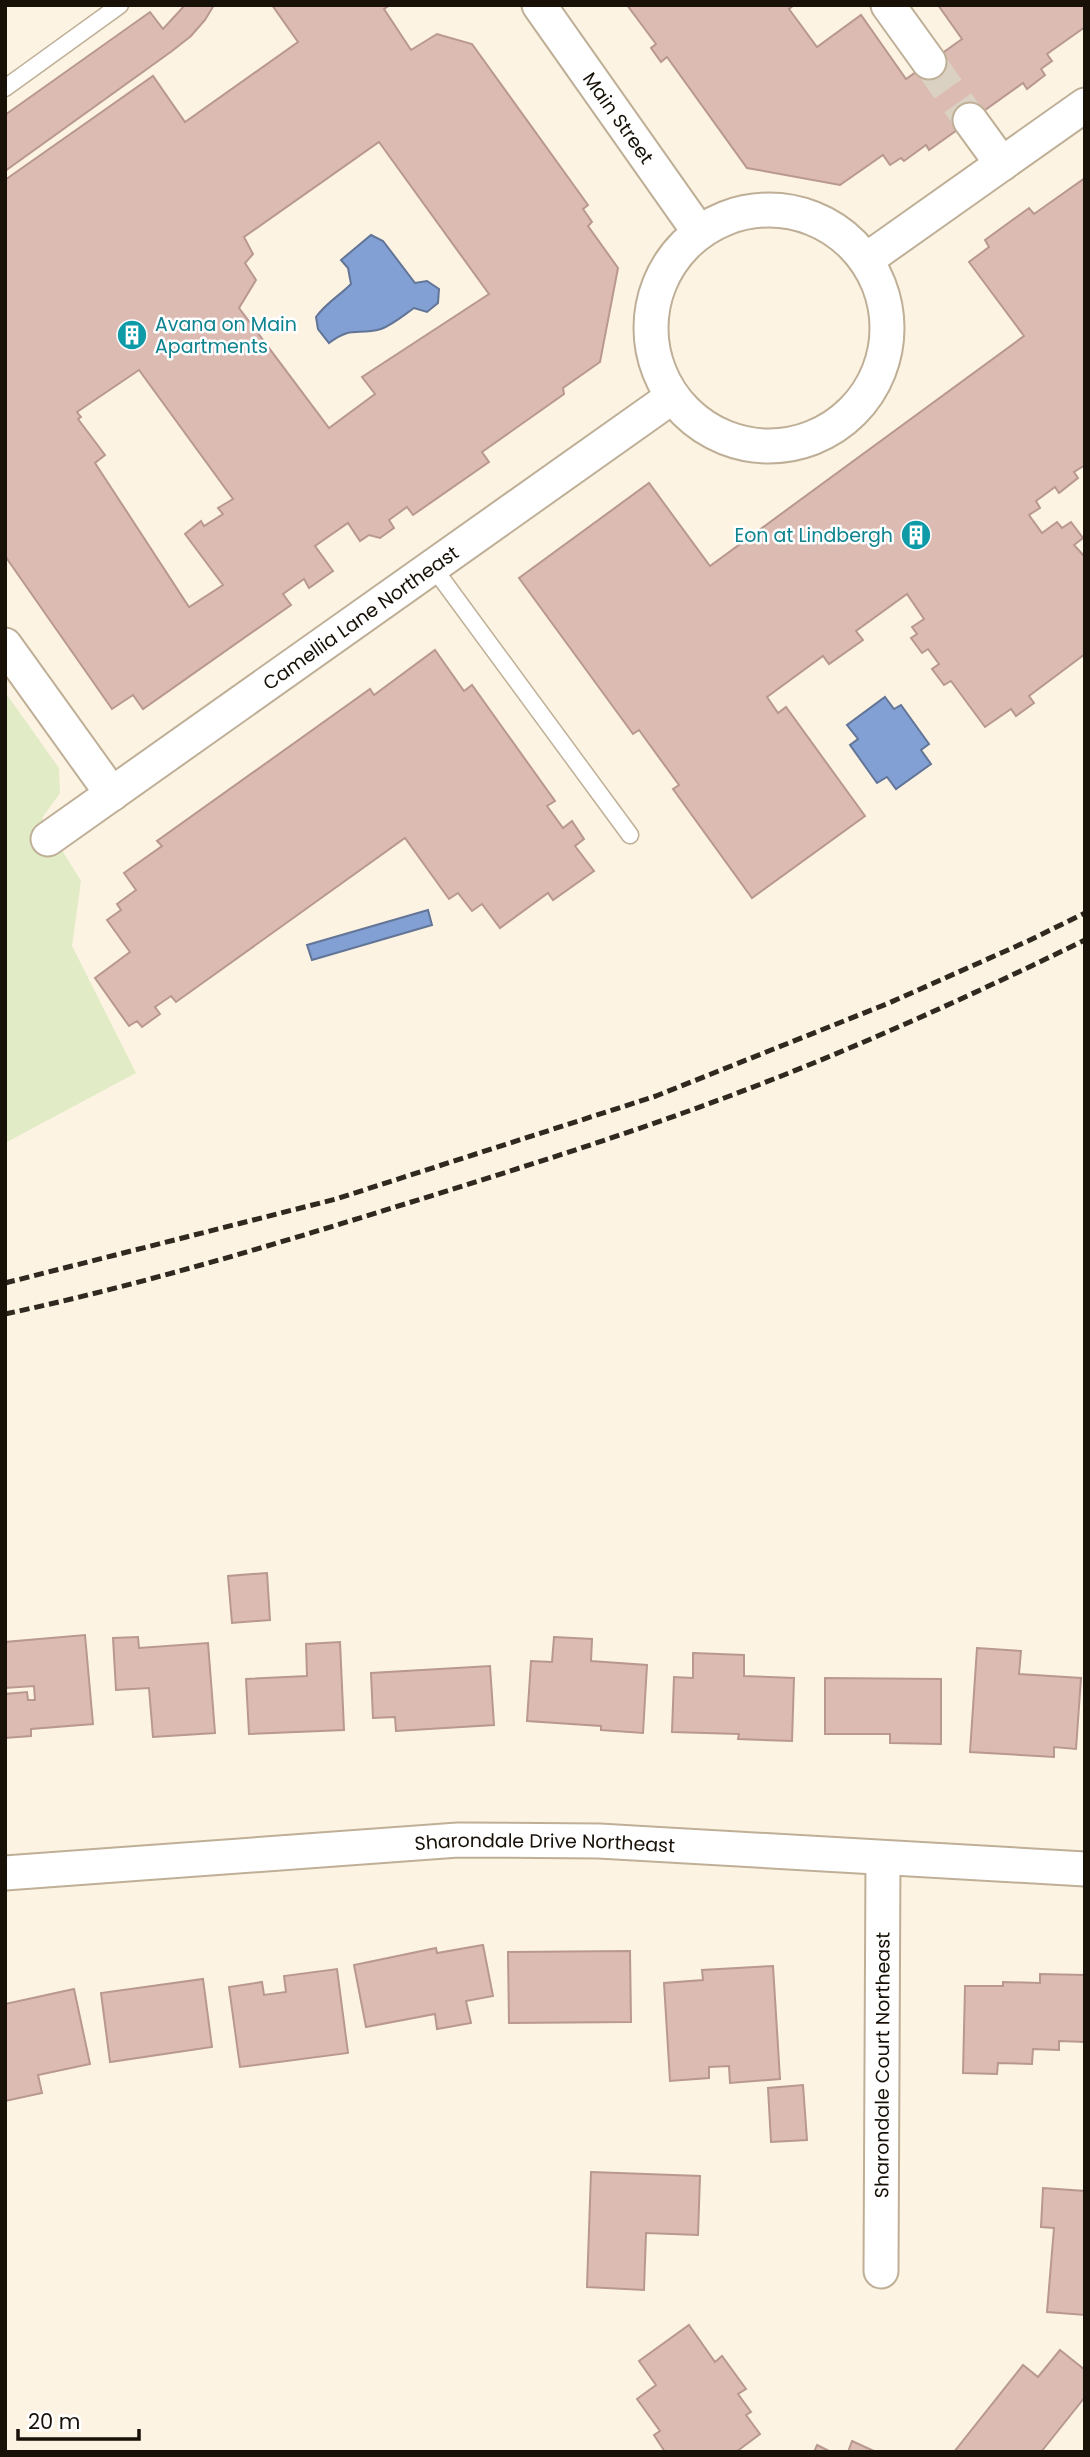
<svg xmlns="http://www.w3.org/2000/svg" width="1090" height="2457" font-family="Poppins,sans-serif">
<rect width="100%" height="100%" fill="#fdf3e3"/>
<!-- green -->
<polygon fill="#e1ebc6" points="5,692 59,768 60,793 42,818 81,881 72,946 136,1073 5,1143"/>
<!-- water -->
<g fill="#82a0d4" stroke="#627597" stroke-width="2">
<path d="M371 235 383 241 415 283 427 281 439 289 438 303 427 312 414 308C404 315 392 325 381 329 357 336 353 325 329 343L318 329 316 317C327 302 338 297 351 284L348 268 341 260Z"/>
<polygon points="885,697 894,709 901,705 929,744 921,750 931,764 896,789 887,777 877,783 850,745 858,739 847,725"/>
<polygon points="428,910 432,925 312,960 307,945"/>
</g>
<!-- building -->
<g fill="#dcbbb3" stroke="#b89891" stroke-width="2" fill-rule="evenodd">
<polygon points="185,5 214,5 205,20 191,36 172,51 5,171 5,115 150,12 163,29"/>
<path d="M272 5H390L384 9 411 50 437 34 472 44 588 205 583 209 592 222 588 226 618 268 600 362 563 388 564 394 482 452 489 462 413 515 407 507 389 520 394 528 380 538 369 535 360 541 348 523 315 546 333 571 309 588 304 579 283 594 291 605 143 709 133 695 112 709 5 556V180L153 76 185 122 298 42ZM379 142 489 294 362 377 375 394 329 428 239 308 256 280 245 263 253 254 244 237ZM139 370 233 499 218 508 223 514 204 526 201 521 185 534 223 585 189 607 95 463 105 455 78 419 81 417 77 412Z"/>
<polygon points="627,5 794,5 789,9 817,47 861,15 906,79 962,39 938,5 1085,5 1085,27 1047,54 1052,61 1041,69 1045,75 1027,89 1023,83 929,150 926,145 904,161 901,158 890,165 883,155 840,185 747,168 667,57 661,62 651,48 656,44"/>
<polygon points="1085,178 1085,465 1074,472 1078,478 1059,493 1055,487 1036,501 1040,508 1029,515 1042,533 1057,522 1062,528 1071,522 1083,538 1074,545 1085,557 1085,654 1029,696 1034,703 1016,716 1011,709 985,727 951,681 944,685 932,669 939,664 928,649 922,653 911,638 917,634 912,627 924,619 907,594 856,631 863,640 829,664 823,656 767,697 778,713 786,707 865,816 752,898 673,789 679,785 639,730 633,734 519,578 649,483 710,566 1024,336 969,262 989,247 985,240 1029,208 1034,214"/>
<polygon points="435,650 464,691 472,685 555,801 547,806 563,828 572,821 584,839 575,846 594,871 553,900 548,893 500,928 482,904 472,911 458,893 449,899 405,838 176,1002 171,996 155,1007 160,1014 142,1027 137,1021 129,1026 95,978 130,952 107,920 121,910 117,904 136,890 124,873 162,846 157,841 370,689 374,695"/>
<polygon points="267,1573 270,1620 232,1623 228,1576"/>
<polygon points="85,1635 93,1724 31,1729 31,1736 5,1738 5,1694 27,1692 28,1700 35,1700 34,1686 5,1688 5,1642"/>
<polygon points="138,1637 139,1648 208,1643 215,1733 153,1737 149,1688 116,1690 113,1638"/>
<polygon points="554,1637 592,1639 591,1661 647,1665 643,1733 601,1730 601,1726 527,1721 531,1661 552,1662"/>
<polygon points="340,1642 344,1730 249,1734 246,1679 307,1676 306,1644"/>
<polygon points="977,1648 1021,1651 1019,1674 1081,1678 1076,1749 1054,1747 1054,1757 970,1752"/>
<polygon points="693,1653 744,1655 744,1676 794,1678 792,1741 738,1739 739,1734 672,1732 674,1677 693,1678"/>
<polygon points="490,1666 494,1725 396,1731 395,1717 373,1718 371,1673"/>
<polygon points="825,1678 941,1679 941,1744 890,1743 890,1734 825,1734"/>
<polygon points="483,1945 493,1996 466,2001 471,2023 437,2029 435,2014 366,2027 354,1965 436,1948 437,1953"/>
<polygon points="630,1951 631,2022 509,2023 508,1952"/>
<polygon points="773,1966 780,2079 730,2083 729,2066 709,2067 709,2078 670,2081 664,1983 703,1980 702,1970"/>
<polygon points="337,1969 348,2053 240,2067 229,1987 262,1982 264,1995 286,1992 284,1976"/>
<polygon points="1040,1974 1085,1975 1085,2042 1059,2041 1059,2050 1033,2049 1032,2064 998,2063 997,2074 963,2073 965,1986 1003,1986 1003,1982 1040,1983"/>
<polygon points="203,1979 212,2047 110,2062 101,1993"/>
<polygon points="74,1989 90,2064 38,2075 42,2093 5,2101 5,2004"/>
<polygon points="803,2085 807,2140 771,2142 768,2088"/>
<polygon points="591,2172 700,2176 698,2235 646,2233 644,2290 587,2287"/>
<polygon points="1043,2188 1085,2191 1085,2315 1047,2312 1054,2228 1041,2227"/>
<polygon points="689,2325 715,2362 722,2356 746,2389 738,2394 751,2412 746,2415 760,2434 736,2452 665,2452 654,2435 660,2431 637,2399 656,2385 639,2361"/>
<polygon points="1060,2350 1085,2370 1085,2397 1041,2452 954,2452 1023,2365 1038,2377"/>
<polygon points="852,2441 876,2452 848,2452"/>
<polygon points="817,2445 831,2452 814,2452"/>
</g>
<g fill="none" stroke-linecap="round" stroke-linejoin="round">
<!-- minor-tunnel -->
<polyline stroke="#dad1c2" stroke-width="33" stroke-dasharray="33 17" stroke-linecap="butt" points="929,62 970,120"/>
<!-- service casing -->
<g stroke="#bfaf96" stroke-width="19">
<g id="service">
<polyline points="5,88 120,5"/>
<polyline points="433,567 630,835"/>
</g>
</g>
<!-- minor casing -->
<g stroke="#bfaf96" stroke-width="37">
<g id="minor">
<path id="s1" d="M539 5 699 232"/>
<polyline points="888,5 929,62"/>
<polyline points="970,120 1002,164"/>
<circle cx="769" cy="328" r="118"/>
<polyline points="866,260 1085,105"/>
<polyline points="5,645 112,794"/>
<path id="s2" d="M48 839 672 397"/>
<path id="s3" d="M5 1873 458 1840 599 1841 1085 1869"/>
<path id="s4" d="M881 2271 883 1858"/>
</g>
</g>
<!-- service -->
<use href="#service" stroke="#fff" stroke-width="16"/>
<!-- minor -->
<use href="#minor" stroke="#fff" stroke-width="33"/>
<!-- rail -->
<g stroke="#2f291f" stroke-width="5" stroke-dasharray="10 5" stroke-linecap="butt">
<polyline points="5,1283 336,1199 656,1096 889,1003 1028,941 1085,913"/>
<path d="M5 1314C141 1285 273 1245 405 1204 498 1175 591 1146 683 1113 821 1064 954 1004 1085 940"/>
</g>
</g>
<!-- icons -->
<defs>
<g id="building-disc" transform="scale(1.575)"><circle r="9.5" fill="#0f9aa8" stroke="#fff"/><path d="M-4-6H4V6H1V3H-1V6H-4ZM-2.5-4.3h1.7v1.8h-1.7ZM.8-4.3h1.7v1.8H.8ZM-2.5-1h1.7V.8h-1.7ZM.8-1h1.7V.8H.8Z" fill="#fff"/></g>
</defs>
<g fill-rule="evenodd">
<use href="#building-disc" x="132" y="335"/>
<use href="#building-disc" x="916" y="535"/>
</g>
<g text-anchor="middle" stroke-width="5" stroke-linejoin="round" paint-order="stroke">
<!-- street labels -->
<g font-size="19" fill="#171108" stroke="#fff">
<text dy="7" stroke="none"><textPath href="#s1" startOffset="138">Main Street</textPath></text>
<text dy="7" stroke="none"><textPath href="#s2" startOffset="383">Camellia Lane Northeast</textPath></text>
<text dy="7" stroke="none"><textPath href="#s3" startOffset="541">Sharondale Drive Northeast</textPath></text>
<text dy="7" stroke="none"><textPath href="#s4" startOffset="206">Sharondale Court Northeast</textPath></text>
</g>
<!-- culture labels -->
<g font-size="19" fill="#0d838f" stroke="#fff" text-anchor="start">
<text x="155" y="331">Avana on Main<tspan x="155" dy="22">Apartments</tspan></text>
<text x="893" y="542" text-anchor="end">Eon at Lindbergh</text>
</g>
</g>
<!-- border -->
<rect width="1090" height="2457" fill="none" stroke="#171108" stroke-width="14"/>
<!-- scale -->
<path d="M18 2429v10h121v-10" fill="none" stroke="#171108" stroke-width="3.5"/>
<text x="28" y="2429" font-size="21" fill="#171108" stroke="#ffffff" stroke-width="5" paint-order="stroke">20 m</text>
</svg>
